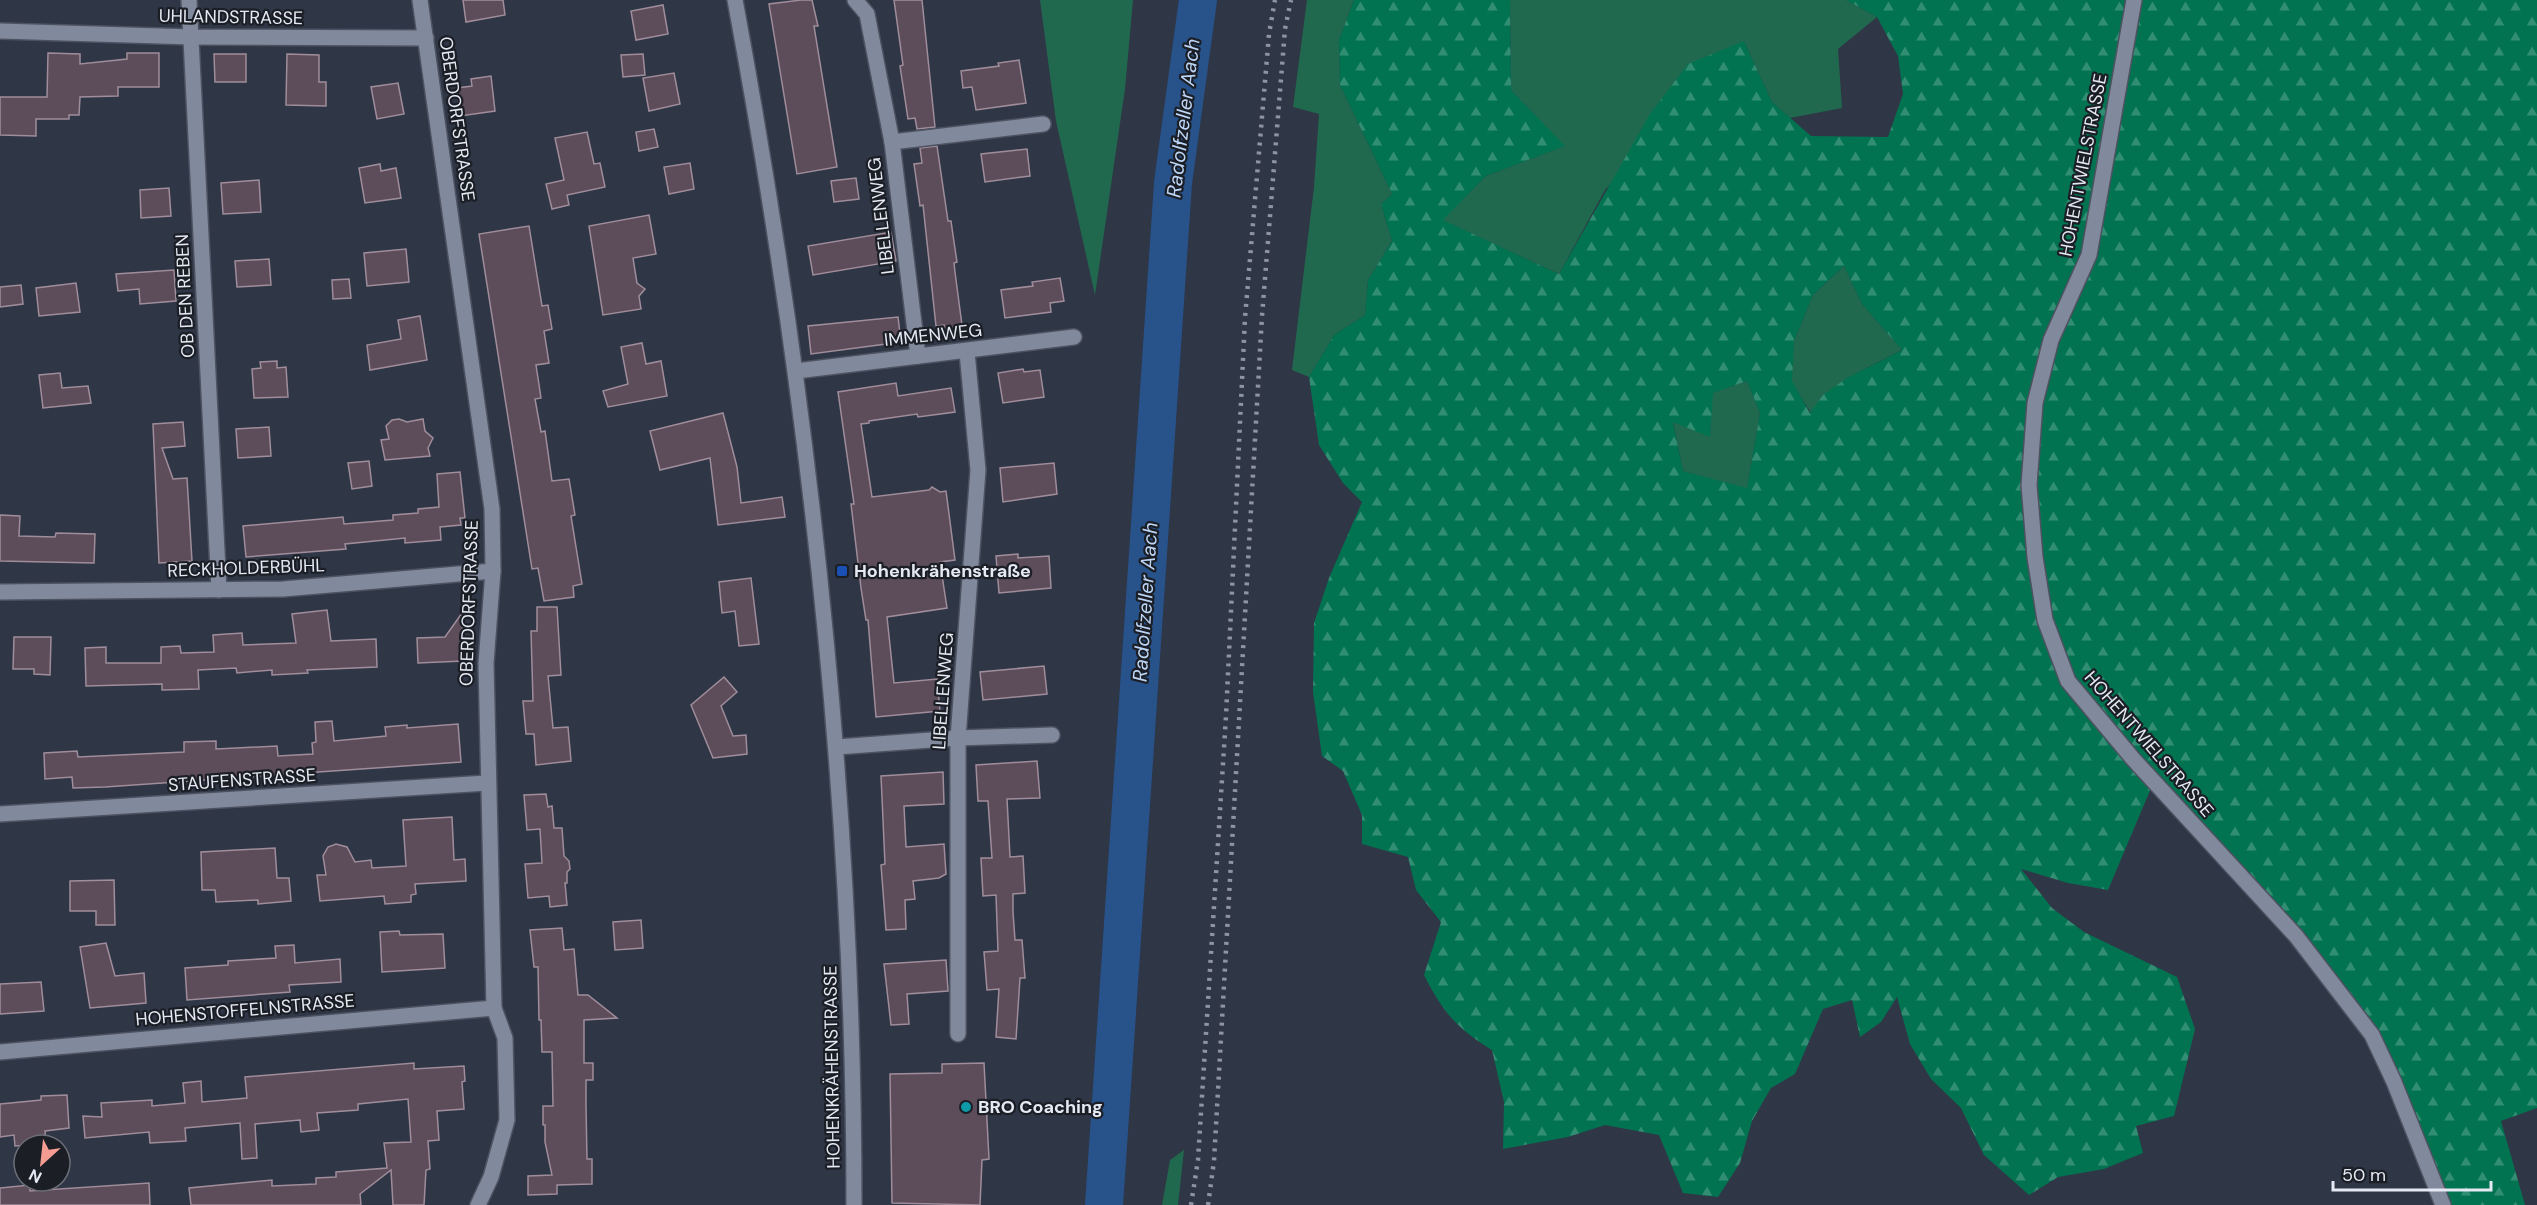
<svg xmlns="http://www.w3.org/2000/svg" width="2537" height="1205" font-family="'DM Sans',sans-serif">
<defs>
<pattern id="forest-firs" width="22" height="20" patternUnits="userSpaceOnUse" patternTransform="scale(1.5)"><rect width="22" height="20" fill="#017351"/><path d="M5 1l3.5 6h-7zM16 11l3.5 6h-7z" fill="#328e73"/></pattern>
</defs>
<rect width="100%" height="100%" fill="#2f3646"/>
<!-- green -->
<g fill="#21694e">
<polygon points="1040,0 1133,0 1125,89 1095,295 1056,121"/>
<polygon points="1307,0 1354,0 1339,40 1340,85 1392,194 1381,204 1392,241 1368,280 1365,315 1334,335 1309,377 1292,370 1314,187 1319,114 1293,107"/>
<polygon points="1510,0 1846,0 1877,17 1838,49 1842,108 1790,118 1772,102 1744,41 1605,190 1559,274 1442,220 1486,176 1564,146 1511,90"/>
<path d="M1844 266 1862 304 1902 350C1867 368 1835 380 1811 413L1791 381 1794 341 1813 295Z"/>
<polygon points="1747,381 1760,413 1747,489 1683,471 1673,421 1710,436 1712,393"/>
<polygon points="1184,1150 1178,1205 1162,1205 1170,1160"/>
</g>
<!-- forest -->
<path fill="url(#forest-firs)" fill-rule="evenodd" d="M1354 0H1510L1511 90 1565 146 1486 176 1443 220 1559 274 1650 114 1688 64 1744 41 1772 102 1811 136 1888 137 1903 94 1898 56 1877 17 1846 0H2537V1108L2501 1121 2525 1205H2443L2371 1035 2154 781 2108 890 2068 883 2021 869 2052 908 2084 932 2177 977 2195 1029 2174 1116 2136 1126 2143 1153 2104 1169 2058 1177 2029 1195 1984 1155 1961 1108 1931 1079 1910 1044 1897 997 1881 1022 1860 1037 1852 1000 1823 1009 1795 1074 1771 1088 1752 1121 1740 1163 1718 1197 1683 1193 1659 1135 1605 1125 1568 1137 1503 1149 1504 1102 1492 1050C1456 1028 1443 1012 1424 975L1441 922 1416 890 1408 857 1362 844V815L1343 771 1322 756 1313 692 1314 623 1329 578 1362 502 1343 483 1319 445 1309 377 1334 335 1365 315 1368 280 1392 241 1381 204 1392 194 1340 85 1339 40ZM1844 266 1862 304 1902 350 1847 378 1823 395 1810 413 1792 381 1794 341 1813 295ZM1747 381 1760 413 1747 488 1683 471 1673 422 1710 437 1713 393Z"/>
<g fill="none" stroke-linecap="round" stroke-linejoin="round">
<!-- river -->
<polyline stroke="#27528a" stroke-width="38" points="1104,1205 1173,183 1198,0"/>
</g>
<!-- building -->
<g fill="#5d4c59" stroke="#a08d9b" stroke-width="1.5">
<polygon points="463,0 503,0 505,15 466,22"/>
<polygon points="801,0 812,0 818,26 814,26 837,167 797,174 769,4"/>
<polygon points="894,0 922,0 935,127 917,129 915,118 908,119 900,66 903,65"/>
<polygon points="663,5 668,34 636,40 631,11"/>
<polygon points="48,53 80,54 80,64 127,59 127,53 159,53 159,87 118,87 118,96 80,97 79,115 69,115 69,119 36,119 36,136 0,135 0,97 47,97"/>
<polygon points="214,54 246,54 246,82 215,82"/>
<polygon points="287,54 319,55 319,82 326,82 326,106 286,105"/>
<polygon points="643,54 645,75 623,77 621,55"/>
<polygon points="1019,60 1026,103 976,110 972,87 963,88 961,71 999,66 998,63"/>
<polygon points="674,73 680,104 649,111 643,78"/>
<polygon points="491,76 495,111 460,116 457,88 472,86 471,79"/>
<polygon points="398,83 404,114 377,119 371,87"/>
<polygon points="654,129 658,147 639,151 636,132"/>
<polygon points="587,132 594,164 600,163 605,187 567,195 569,205 552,209 546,184 564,180 555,138"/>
<polygon points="937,146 948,221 951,221 954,242 957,262 954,263 955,272 963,333 946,335 944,325 936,326 923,205 920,206 914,164 922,163 920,148"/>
<polygon points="1027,149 1030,176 985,182 981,154"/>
<polygon points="690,163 694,189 669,194 664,167"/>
<polygon points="380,164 381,171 396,168 401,198 365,203 359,168"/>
<polygon points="856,178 859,199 834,202 831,181"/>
<polygon points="259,180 261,212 223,214 221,183"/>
<polygon points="169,188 171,216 141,218 140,190"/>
<polygon points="649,215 656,254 633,258 637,283 645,289 639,296 641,309 603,315 589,226"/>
<polygon points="529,226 542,306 548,305 552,329 544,331 549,363 536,365 541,398 535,399 541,432 545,431 552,481 569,479 575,515 571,516 582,584 573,586 574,597 544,601 538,568 532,569 479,234"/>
<polygon points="891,232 896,261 813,275 808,246"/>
<polygon points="406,249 409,282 367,286 364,253"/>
<polygon points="269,259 271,285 237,287 235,261"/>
<polygon points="174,270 176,301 140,304 139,289 118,291 116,274"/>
<polygon points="1060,278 1064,301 1050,303 1051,312 1005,318 1001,290 1033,286 1032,282"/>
<polygon points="349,279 351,298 333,299 332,280"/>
<polygon points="76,283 80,312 39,316 36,288"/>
<polygon points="21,285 23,304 0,307 0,287"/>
<polygon points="420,316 427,360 370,370 367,345 401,339 398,320"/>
<polygon points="898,317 901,342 811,354 808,326"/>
<polygon points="642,343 646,364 661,361 667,396 608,407 603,391 628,384 621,347"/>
<polygon points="277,361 277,368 286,367 288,397 254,398 252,369 261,368 260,362"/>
<polygon points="1023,369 1024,372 1040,370 1044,397 1003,403 998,373"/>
<polygon points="60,373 62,388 88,386 91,403 43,408 39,375"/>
<polygon points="896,383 898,396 951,388 955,412 918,417 917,414 869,421 869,423 861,424 872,497 929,490 932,487 940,492 946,491 955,560 940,562 947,608 887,617 894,683 937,679 940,711 876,717 868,620 866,620 861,588 851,504 854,504 838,392"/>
<polygon points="723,413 737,467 741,503 782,497 785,517 718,525 710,458 660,470 650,431"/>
<polygon points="399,419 407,422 423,419 425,431 433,438 428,448 430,456 385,460 381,440 389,439 386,426 392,420"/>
<polygon points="183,422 185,446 162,448 173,479 187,478 192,561 159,563 153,424"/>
<polygon points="269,427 271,456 238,458 236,429"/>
<polygon points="369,461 372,486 352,489 348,463"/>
<polygon points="1054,463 1057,494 1003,502 1000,468"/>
<polygon points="460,472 465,518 460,518 461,525 440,527 441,540 405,543 405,538 345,544 346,549 246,557 243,526 343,517 344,524 393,520 393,515 418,513 418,509 439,507 437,474"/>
<polygon points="0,515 20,516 19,536 55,537 56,533 95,534 94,563 0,561"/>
<polygon points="1018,554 1018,558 1049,556 1051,588 999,593 996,556"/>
<polygon points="751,578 759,644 739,646 735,611 722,613 719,582"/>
<polygon points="537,607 557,607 561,675 548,676 553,728 568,727 571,761 536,765 534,734 526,734 523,701 533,701 531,631 537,631"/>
<polygon points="327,610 331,641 376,639 377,667 307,670 308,673 272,675 272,670 237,673 236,668 198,670 199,689 162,690 162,684 86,686 85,648 106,647 106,663 161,663 161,647 180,646 181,653 214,652 213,635 242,633 243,645 296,643 292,614"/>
<polygon points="462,613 463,661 418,663 417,638 445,637"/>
<polygon points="14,637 51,637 50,675 34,674 34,669 13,669"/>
<polygon points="1044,666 1047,694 983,700 980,672"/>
<polygon points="724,677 737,692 721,706 733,736 746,735 747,754 713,758 691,705"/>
<polygon points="332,721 334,741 386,736 385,727 407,725 407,728 458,724 461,762 105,787 73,788 72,777 45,779 44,753 77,751 78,757 184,752 184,742 216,741 216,749 277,746 278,756 313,754 312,743 316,742 315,722"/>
<polygon points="1037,761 1040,798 1007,799 1010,857 1023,856 1025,893 1013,894 1013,912 1015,940 1022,940 1025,978 1020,978 1016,1039 996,1037 999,989 987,990 984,952 998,951 996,895 983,896 981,858 992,858 988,801 978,801 976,765"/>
<polygon points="943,772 944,804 904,806 906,847 944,844 946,874 939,878 913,881 915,899 905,900 906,929 886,930 881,865 885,864 881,776"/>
<polygon points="546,794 548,807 552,806 554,828 562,828 564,856 569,861 570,869 567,872 567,883 565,883 567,905 550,907 549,896 528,898 525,864 542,863 540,829 527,830 524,795"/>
<polygon points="452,817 454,860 465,859 466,881 415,884 416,894 411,895 411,902 385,904 384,896 320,901 317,875 326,875 323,856 328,847 336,844 347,847 355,862 371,860 372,868 406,866 403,820"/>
<polygon points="275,848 277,878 289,878 291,901 258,904 258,900 216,902 215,890 202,890 201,852"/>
<polygon points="114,880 115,925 96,925 96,911 70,911 70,881"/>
<polygon points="641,920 643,948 615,950 613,922"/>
<polygon points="562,928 564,950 574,949 578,995 588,995 617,1018 584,1020 584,1063 593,1063 593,1080 586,1080 586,1106 587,1159 592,1159 592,1184 557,1185 557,1194 528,1195 528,1176 552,1175 545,1142 545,1125 543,1125 543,1106 553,1106 552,1052 542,1052 541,1020 539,1020 538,967 534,967 530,930"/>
<polygon points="399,931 400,935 443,934 445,968 382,972 380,932"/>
<polygon points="106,943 115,976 144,973 146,1003 90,1008 80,947"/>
<polygon points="294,945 295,963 340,959 341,982 289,985 290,992 187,1000 185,968 228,965 228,961 276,958 275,946"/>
<polygon points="946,960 948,991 907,994 909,1024 891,1025 884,964"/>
<polygon points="41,982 44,1011 0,1014 0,984"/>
<polygon points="414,1063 414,1069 464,1066 465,1081 462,1082 464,1109 437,1111 439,1140 428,1141 430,1169 426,1170 424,1205 393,1205 391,1170 360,1194 361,1205 191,1205 189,1188 272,1180 272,1186 316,1184 316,1178 336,1177 336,1172 387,1168 384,1143 411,1142 408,1099 358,1104 358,1110 317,1113 319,1130 301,1132 300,1120 255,1124 257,1158 242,1159 240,1123 185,1128 186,1141 150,1143 149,1132 85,1138 83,1116 102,1117 101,1103 152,1100 152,1106 185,1103 183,1083 201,1081 202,1102 247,1098 245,1077"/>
<polygon points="984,1063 989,1159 982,1160 980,1205 892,1203 890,1074 942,1073 942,1064"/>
<polygon points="67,1095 69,1128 45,1131 46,1144 15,1146 14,1135 0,1137 0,1104 41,1100 41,1096"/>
<polygon points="149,1183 150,1205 0,1205 0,1188 30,1185 30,1191"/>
</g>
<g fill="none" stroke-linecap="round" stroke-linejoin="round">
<!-- minor casing -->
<g stroke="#4d5260" stroke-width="18">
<g id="minor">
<polyline points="189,0 219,590"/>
<polyline points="420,0 492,509 493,571 486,663 494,1008 505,1038 507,1120 491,1177 478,1205"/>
<polyline points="855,0 867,14 892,142 918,356"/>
<polyline points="2134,0 2089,255 2051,340 2035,403 2029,485 2035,557 2045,620 2068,681 2134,760 2296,936 2372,1035 2394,1082 2443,1205"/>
<polyline points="0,31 192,37 426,38"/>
<polyline points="892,142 1043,124"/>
<polyline points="796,371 1074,337"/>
<polyline points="0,592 283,589 493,571"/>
<polyline points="837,747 958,738 1052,735"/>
<polyline points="0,814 487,783"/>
<polyline points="958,1034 958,738 978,470 967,352"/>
<polyline points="0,1052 494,1008"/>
</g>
</g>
<!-- secondary casing -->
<g stroke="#4d5260" stroke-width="18">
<path id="secondary" d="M735 0C809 398 854 800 854 1205"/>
</g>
<!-- minor -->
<use href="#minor" stroke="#81899c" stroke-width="15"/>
<!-- secondary -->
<use href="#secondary" stroke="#81899c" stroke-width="15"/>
<!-- rail -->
<g stroke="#8f94a2" stroke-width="4.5" stroke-dasharray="3 6" stroke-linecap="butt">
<polyline points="1191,1205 1198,1160 1226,716 1245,318 1269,34 1275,0"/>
<polyline points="1208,1205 1214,1161 1262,316 1285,29 1291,0"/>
</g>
</g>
<!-- markers -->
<rect fill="#1a4fb4" stroke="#1b1e25" stroke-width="2" x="836" y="565" width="12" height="12" rx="3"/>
<circle fill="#0f9aa8" stroke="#1b1e25" stroke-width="2" cx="966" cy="1107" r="6"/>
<g text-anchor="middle" stroke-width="4.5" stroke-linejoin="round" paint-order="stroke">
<!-- street labels -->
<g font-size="18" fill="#e5e9f4" stroke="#1b1e25">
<text transform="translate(231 17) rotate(1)" y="6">UHLANDSTRASSE</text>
<text transform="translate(457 119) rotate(82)" y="6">OBERDORFSTRASSE</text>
<text transform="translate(2083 165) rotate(-79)" y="6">HOHENTWIELSTRASSE</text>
<text transform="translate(881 216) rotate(-97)" y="6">LIBELLENWEG</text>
<text transform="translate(185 296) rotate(-93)" y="6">OB DEN REBEN</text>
<text transform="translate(933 335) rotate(-6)" y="6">IMMENWEG</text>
<text transform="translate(246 568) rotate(-2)" y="6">RECKHOLDERBÜHL</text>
<text transform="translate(469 603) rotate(-88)" y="6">OBERDORFSTRASSE</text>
<text transform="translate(943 691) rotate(-86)" y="6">LIBELLENWEG</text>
<text transform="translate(2149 744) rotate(49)" y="6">HOHENTWIELSTRASSE</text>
<text transform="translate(242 780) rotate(-4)" y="6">STAUFENSTRASSE</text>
<text transform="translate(245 1010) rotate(-5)" y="6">HOHENSTOFFELNSTRASSE</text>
<text transform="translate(832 1067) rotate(-91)" y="6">HOHENKRÄHENSTRASSE</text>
</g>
<!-- poi labels -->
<g font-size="18" font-weight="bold" fill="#e5e9f4" stroke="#1b1e25" text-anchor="start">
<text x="854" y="577">Hohenkrähenstraße</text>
<text x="978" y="1113">BRO Coaching</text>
</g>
<!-- water labels -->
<g font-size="20" font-style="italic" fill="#bdd6f7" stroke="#1b1e25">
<text transform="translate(1183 118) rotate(-83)" y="7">Radolfzeller Aach</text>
<text transform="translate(1145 602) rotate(-86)" y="7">Radolfzeller Aach</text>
</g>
</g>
<!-- north arrow -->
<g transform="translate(42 1163) rotate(207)"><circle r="28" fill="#1b1e25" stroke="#6c6f78" stroke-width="1.5"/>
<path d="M0-4.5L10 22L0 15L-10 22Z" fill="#f59c92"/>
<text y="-9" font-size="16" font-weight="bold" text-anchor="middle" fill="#e5e9f4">N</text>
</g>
<!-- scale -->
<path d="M2333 1181v9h158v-9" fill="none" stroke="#e5e9f4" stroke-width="3"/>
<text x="2342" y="1181" font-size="18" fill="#e5e9f4" stroke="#1b1e25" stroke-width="4.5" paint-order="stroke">50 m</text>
</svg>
